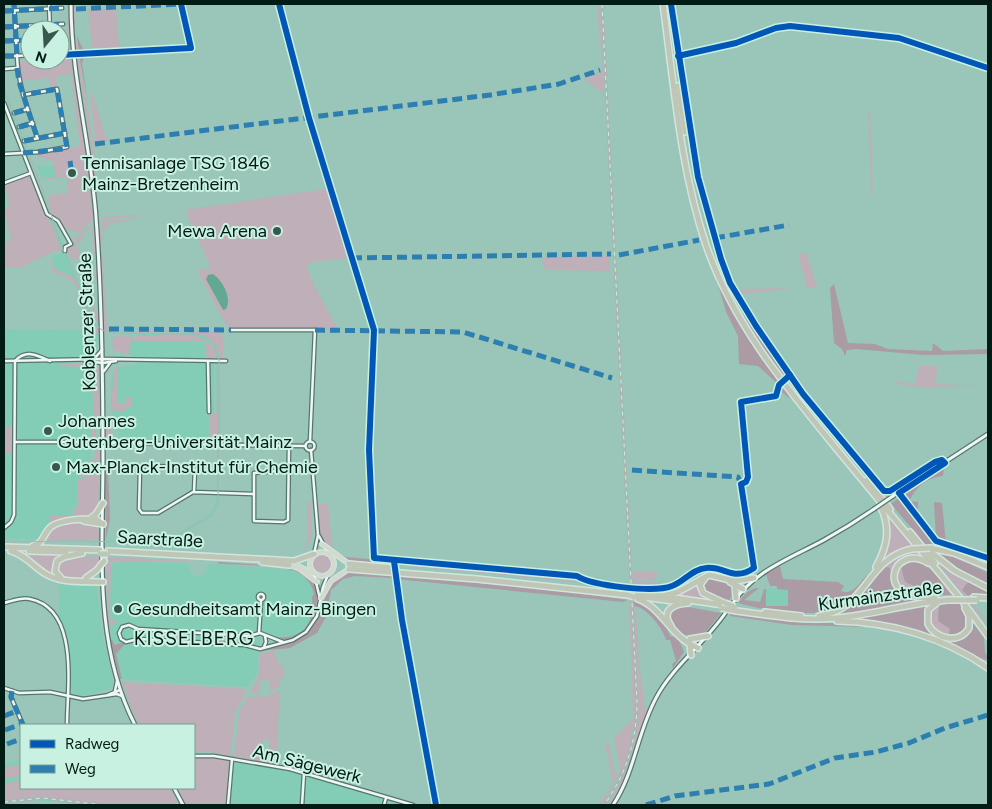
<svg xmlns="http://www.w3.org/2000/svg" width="992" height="809" font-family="Figtree,sans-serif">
<rect width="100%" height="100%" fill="#99c6b8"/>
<!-- built -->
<g fill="#83ccb5">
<polygon points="4,83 8,101 27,151 24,151 7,105"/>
<polygon points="36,165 45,167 54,165 57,177 42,179"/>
<polygon points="50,219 53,220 99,330 89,319 76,281 70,276 56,270 53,266 52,255 62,254"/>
<polygon points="4,329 98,331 96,353 80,358 80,364 92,365 98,419 92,428 90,439 91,459 94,462 82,516 68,516 47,524 39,539 4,539"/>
<polygon points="136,333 197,333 213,340 219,356 220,442 217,442 216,354 211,343 196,336 136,336"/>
<polygon points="131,341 206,341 206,362 214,362 214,413 209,414 209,442 119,440 116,421 111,410 111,380 112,373 117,368 137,364 137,358 129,354"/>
<polygon points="217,448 219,448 219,503 213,515 167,544 108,542 108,540 166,541 211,513 216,501"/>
<polygon points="133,562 188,563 191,573 199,577 205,573 208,564 293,570 308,581 313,587 312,613 308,623 295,636 279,639 261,631 256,676 247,687 122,679 110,629 111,567 116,563"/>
<polygon points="59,581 97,586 101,628 113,683 109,689 81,696 72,693 68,635 57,614 59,611"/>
<polygon points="766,589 788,589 788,606 765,606"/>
<polygon points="631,600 634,601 638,719 634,745 622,779 607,805 603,805 609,797 633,736 636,701"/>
<polygon points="21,761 21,780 4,784 4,763"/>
<polygon points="238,761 290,771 405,805 230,805 233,765"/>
<polygon points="43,797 72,799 108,805 33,800 4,804 4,800"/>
</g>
<!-- green -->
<g fill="#beafb8">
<path d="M67 4H69L72 50 95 221C82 224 82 236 73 242L72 238H76L79 231 64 230 59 218 52 217 48 198 49 195 68 193 67 177 43 180 42 179 56 177 52 160 37 157 38 154 80 146 71 74 56 77 57 87 53 89 48 78 21 81 19 62 60 60V56L71 55 68 51Z"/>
<polygon points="73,4 75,4 75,33 94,146 98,212 91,147 76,55"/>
<polygon points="597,4 600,4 604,94 584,79 600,72 602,68"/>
<polygon points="88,9 116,9 119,47 92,47"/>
<polygon points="92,93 108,142 96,143 90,94"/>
<polygon points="868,111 870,112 873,194 871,194"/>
<polygon points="29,175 51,228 48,218 50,219 62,252 53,252 22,267 4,268 4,243 11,240 4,208 10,206 5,184"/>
<polygon points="331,188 352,258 311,262 307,267 311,279 338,330 231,330 228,328 197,270 211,268 185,210"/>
<polygon points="149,214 103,220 104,222 149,216 108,225 104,231 103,246 102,217"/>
<path d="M95 224 100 311 99 324 95 318 89 301 96 311H98L97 278 90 277 96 273 92 229 88 230 82 240 76 245 82 258 72 260 66 249 73 247 72 244C83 238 83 227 95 224Z"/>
<polygon points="98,224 101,231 107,326 109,330 133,332 104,330"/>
<polygon points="806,252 817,288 807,288 798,255"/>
<polygon points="609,256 610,271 545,270 541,257"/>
<path d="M52 257 54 268C60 272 67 273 72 277 88 291 83 316 99 330L98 335 92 329 88 328C89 304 79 277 52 272Z"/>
<polygon points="784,288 791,289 740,294 741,289"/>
<path d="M139 330 225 331 221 332 223 338V359H220C218 321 163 333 136 333Z"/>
<polygon points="118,336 134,337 134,341 131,341 129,354 113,350 112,340"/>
<path d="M136 336C160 336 214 325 217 358H206V341H136Z"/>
<polygon points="61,363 89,364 100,367 101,429 96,429 96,438 90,438 94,422 93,394 88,389 90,373 85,367 59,366"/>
<polygon points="919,366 937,366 936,384 988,386 921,387 896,384 895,382 915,383"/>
<polygon points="118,367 117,403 126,403 126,398 131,398 131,408 126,408 125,412 111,410 114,370"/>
<polygon points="789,379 884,493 890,493 940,460 943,462 885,498 801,398 790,383"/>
<polygon points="209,413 217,414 217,441 209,442"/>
<polygon points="110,414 115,426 112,426 111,440 106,440 105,420"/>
<polygon points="4,426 13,427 13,453 4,453"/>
<polygon points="96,445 101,445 98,507 89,517 50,523 50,516 73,516 73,507 77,508 77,479 87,479 80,478 80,463 87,463 91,459 94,462"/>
<polygon points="311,502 312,538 303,553 308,538 307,503"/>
<polygon points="317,503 326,503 328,505 332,548 326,546 320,531"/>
<path d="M884 509 925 559 915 556 906 558 893 579 891 572 882 566 895 556 914 550 911 546 892 554 879 564C891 545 892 529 884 509Z"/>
<path d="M72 522C82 522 93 522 100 531L99 539 47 541 51 529Z"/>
<polygon points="24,553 61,556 53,565 56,576 41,568"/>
<polygon points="929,553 988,590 988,593 977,587 963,590 988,622 988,625"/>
<circle cx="322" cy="564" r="10"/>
<path d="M75 556 100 557C99 577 73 583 58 574V561Z"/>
<polygon points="106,557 202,561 109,562 106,561"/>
<polygon points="909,560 924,562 954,595 951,595 930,569 908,584 914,586 920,594 933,596 907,594 896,581 898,568"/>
<polygon points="399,562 572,578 618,586 396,565"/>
<polygon points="106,563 111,563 109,619 117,620 108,630"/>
<polygon points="632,572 658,572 655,580 635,579 635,581 674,584 659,587 633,586"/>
<polygon points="701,580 699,590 709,600 673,595"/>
<polygon points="631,600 636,701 636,717 631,736 633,736 624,767 603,804 599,805 613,783 605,743 608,742 616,778 620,768 614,738 633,719 629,601"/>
<path d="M939 604 952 636H946L932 629C928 616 928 613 939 604Z"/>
<path d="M634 606H636L640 670 645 712 652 702C636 737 633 774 611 805H607C649 747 637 674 634 606Z"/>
<polygon points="159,631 188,633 188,641 182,641 183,639 158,639 155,635"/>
<polygon points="201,634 205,636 250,637 250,645 206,640 202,642"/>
<polygon points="275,650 278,665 282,664 285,677 280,678 280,686 269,693 271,681 260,680 259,694 250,692 259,675 260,654"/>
<polygon points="122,682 248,689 235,712 231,756 210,752 194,752 194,725 140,725 131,708"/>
<polygon points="280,690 276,765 267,764 270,739 263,739 262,762 234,758 239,712 247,697 268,696"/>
<polygon points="204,757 229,761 226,805 185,805 178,788 194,788 194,758"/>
<polygon points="19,765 20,773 17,774 20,777 4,779 4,767"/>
<polygon points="21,780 21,788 171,788 178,805 108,805 43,797 4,800 4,784"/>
</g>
<!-- forest -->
<g fill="#aa9ba4">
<polygon points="77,36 83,49 122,49 84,58 82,63 88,102 79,55 84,54 84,52 79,52"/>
<polygon points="718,284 745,333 791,399 779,390 779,385 758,366 739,364 738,336 726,312"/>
<polygon points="834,284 848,343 875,344 888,349 932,351 933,343 943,351 988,349 988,354 924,355 856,349 847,350 845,356 842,349 834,343 830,288"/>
<polygon points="730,289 746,308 760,334 788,372 785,377 756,338"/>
<path d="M950 461 944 468 943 476C926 478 917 486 909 501L918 502V515L903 495V493Z"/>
<polygon points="105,470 108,470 110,519 106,539"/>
<polygon points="901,496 933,540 942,545 988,559 988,564 953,550 926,545 891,504"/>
<polygon points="934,502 942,503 946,544 936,540"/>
<polygon points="326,546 346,557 390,561 393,565 346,560"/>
<polygon points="933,551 957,557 988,573 988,583 964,572"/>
<path d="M913 561C931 563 941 582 951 595L920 594 914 586 905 582 901 567Z"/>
<path d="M218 562 291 567 297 569 316 583C320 606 314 639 284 640 279 641 272 637 266 635 286 641 308 637 312 612 313 607 312 601 312 597L314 594C312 584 305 575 295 571 280 565 237 565 219 564Z"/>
<path d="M780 566 783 579 838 582 844 586 841 591C855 596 859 581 868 575 861 587 854 599 841 606 816 620 764 610 738 603 743 596 749 588 759 588L744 600 760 602 764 589H766V606H788V590L777 589V586H770L766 574Z"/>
<path d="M882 566 890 568C893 584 897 596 916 599V602L834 617 833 615C858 605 866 585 882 566Z"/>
<path d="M357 572 393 575 394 578 355 576 343 579 331 590 326 617 317 633 290 648 260 651C275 644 294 645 307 633 329 614 319 572 357 572Z"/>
<polygon points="398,576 549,589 628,600 623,602 405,580 398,579"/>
<polygon points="710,579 732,585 734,593 729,601 707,595 702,587 705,580"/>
<polygon points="968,582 988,593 988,597 967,595 962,590"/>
<path d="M634 601C651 604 665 620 670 636L678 638 684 652 673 668 672 664 676 661 670 640H666C663 628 646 607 634 606Z"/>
<path d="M960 603C967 615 970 624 961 636L949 634 950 629 938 621 939 604Z"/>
<polygon points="925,604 928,609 925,615 926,625 953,640 961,638 972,622 984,638 985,652 988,658 986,660 938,640 852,620 851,618"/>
<polygon points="682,606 721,613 705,633 692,637 680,633 670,623 669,612 671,608"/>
<polygon points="730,614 795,622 858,624 900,631 936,642 896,632 868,627 792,625 730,616"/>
<polygon points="108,634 115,645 121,643 125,644 116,654 122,679 120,679"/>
</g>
<!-- water -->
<path fill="#62a893" d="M213 274C223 281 232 298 226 309L223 310 206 279 208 275Z"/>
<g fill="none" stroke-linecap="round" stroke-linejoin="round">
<!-- street casing -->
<g stroke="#54776d" stroke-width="5">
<g id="street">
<polyline points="49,4 50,30"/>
<polyline points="4,11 62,8"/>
<polyline points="4,27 63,24"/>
<polyline points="60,39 63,39"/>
<polyline points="4,41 30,40"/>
<polyline points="60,50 63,50"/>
<path d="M30 55 17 56C18 85 28 110 37 137"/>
<polyline points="4,56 17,56 14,4"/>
<polyline points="4,69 17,68"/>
<polyline points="4,103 47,214 58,221 71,244 65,247 65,251"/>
<polyline points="14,113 28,109"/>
<polyline points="19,127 33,123"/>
<polyline points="24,141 65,133"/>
<polyline points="4,154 40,152 67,147 57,89 23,95"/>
<polyline points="4,183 31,173"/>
<polyline points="231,330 315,330 310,441"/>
<polyline points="94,359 102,350"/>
<polyline points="4,361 103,359 226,361"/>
<path d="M15 361C26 349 37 355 50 361"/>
<polyline points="85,361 103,363 116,361"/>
<polyline points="208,361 209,412"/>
<polyline points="104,371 110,363"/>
<circle cx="310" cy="446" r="4.5"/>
<polyline points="15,442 91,442"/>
<polyline points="115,443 305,446"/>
<polyline points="311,450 318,535 314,554"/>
<polyline points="289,470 254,473 254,521 284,522 288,520 289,445"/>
<polyline points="194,492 195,470 192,467 144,466 140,469 139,509 142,513 158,513 193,492 253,494"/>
<polyline points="4,528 11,522 14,515 15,361"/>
<polyline points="319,536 329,555"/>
<polyline points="314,574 320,599"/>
<circle cx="261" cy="597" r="3"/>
<path d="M4 603C12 601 22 597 30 599 80 609 67 688 67 725"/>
<polyline points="259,633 261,601"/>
<polyline points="283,642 260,633 249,636 138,629 129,625 122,627 119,633 121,639 126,642 138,639 245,645 260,649 293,640 306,632 317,616 323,587 328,575"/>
<polyline points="264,647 266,642 265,636"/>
<polyline points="4,688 19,693 50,692 83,699 117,694 122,696"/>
<polyline points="12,691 11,697 23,725"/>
<polyline points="115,691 117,681"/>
<polyline points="108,695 120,690"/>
<polyline points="194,756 214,756 290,769 413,805"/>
<polyline points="228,805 232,759"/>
<polyline points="302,805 304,773"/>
<polyline points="384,805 386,798"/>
</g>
</g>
<!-- secondary casing -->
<g stroke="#54776d" stroke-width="5.5">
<g id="secondary">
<path d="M71 4C71 76 91 146 96 217 102 298 103 378 103 459 103 548 93 643 135 725"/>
<polyline points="893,496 988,434"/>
<path d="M733 603C755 570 791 558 824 540 842 530 858 520 874 509"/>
<polyline points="174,788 183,805"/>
<path d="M613 805C635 772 637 733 656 698 672 667 706 642 726 612"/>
</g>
</g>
<!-- primary casing -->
<g stroke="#d1e5df" stroke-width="6">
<g id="primary">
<polyline points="322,544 349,564"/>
<circle cx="322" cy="564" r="12"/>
<polyline points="289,565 300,569 317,582"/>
<polyline points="296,565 312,573"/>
<polyline points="321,598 331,581 349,569"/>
</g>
</g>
<!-- highway casing -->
<g stroke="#d1e5df" stroke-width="8">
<g id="highway">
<path d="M663 4C674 84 680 168 706 245 734 326 787 388 840 453 880 501 920 550 960 598L988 636"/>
<polyline points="678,86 685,132"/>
<polyline points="867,480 890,509"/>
<polyline points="91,518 96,514 103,503"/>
<polyline points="84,521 103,524"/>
<polyline points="910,532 935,563"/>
<path d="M33 546C45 543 43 532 52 526 63 519 83 519 96 519L103 524"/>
<polyline points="4,547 100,550"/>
<polyline points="930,548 954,553 988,567"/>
<polyline points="928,550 955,571 988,588"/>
<path d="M11 551C25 555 32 565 44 573 61 584 84 581 103 582"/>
<polyline points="29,551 66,552"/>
<polyline points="108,551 294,561 314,554"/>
<polyline points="262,562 289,565"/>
<path d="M928 563C894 541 870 602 935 598"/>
<polyline points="349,564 393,568"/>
<path d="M876 567C888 545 891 528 880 505"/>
<polyline points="349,569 477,579 628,595"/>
<polyline points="61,578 55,571 57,561 64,557 82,553"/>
<polyline points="86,578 97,570 104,561"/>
<polyline points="705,578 700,585 703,593 724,603"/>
<polyline points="730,582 743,589"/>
<polyline points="735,585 736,598"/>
<polyline points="634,592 723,605"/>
<polyline points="637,596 680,602"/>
<polyline points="662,596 678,592 709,575 735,581 754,578"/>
<polyline points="974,597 988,598"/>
<path d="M638 599C663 608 670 637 698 648"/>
<path d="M938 602 928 610V624C936 639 959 645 969 628V616L965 608"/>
<path d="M737 611C771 616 803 621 837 618 875 614 911 603 948 600"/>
<polyline points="765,612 801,616"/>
<path d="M819 616C867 610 866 558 912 549"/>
<path d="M837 621C890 622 944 637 988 668"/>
<path d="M671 626C660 610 674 604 688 603"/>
<polyline points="690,639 708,636"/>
<polyline points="690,643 691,655"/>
</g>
</g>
<!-- street -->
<use href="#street" stroke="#f0f6f4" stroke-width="2.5"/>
<!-- secondary -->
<use href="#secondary" stroke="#f0f6f4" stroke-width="3"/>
<!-- primary -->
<use href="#primary" stroke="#d2dace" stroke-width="4"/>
<!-- highway -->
<use href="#highway" stroke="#bfc6b6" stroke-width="5"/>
<!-- tram -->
<polyline stroke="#aab6b2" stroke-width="1" points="4,88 48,204 59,240 94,323 102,330 113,333 196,334 207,337 215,344 219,361 218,503 211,516 164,543 80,541 4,542"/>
<!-- rail casing -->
<g stroke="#aab6b2" stroke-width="3">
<g id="rail">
<path d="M602 4 637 702C637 739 626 775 604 805"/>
<polyline points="4,802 43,798 103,805"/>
</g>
</g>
<!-- rail -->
<use href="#rail" stroke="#c9f1e2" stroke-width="1" stroke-dasharray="4" stroke-linecap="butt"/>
<!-- street-bridge casing -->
<g stroke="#54776d" stroke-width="5" stroke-linecap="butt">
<polyline id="street-bridge" points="91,442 115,443"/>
</g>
<!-- secondary-bridge casing -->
<g stroke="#54776d" stroke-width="5.5" stroke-linecap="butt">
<polyline id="secondary-bridge" points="874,509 893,496"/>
</g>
<!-- highway-bridge casing -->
<g stroke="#d1e5df" stroke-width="8" stroke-linecap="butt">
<g id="highway-bridge">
<polyline points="912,549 930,548"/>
<polyline points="100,554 108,554"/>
<polyline points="628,595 634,597"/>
<polyline points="948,600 977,600"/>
<polyline points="725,603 735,607"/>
<polyline points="721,608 737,611"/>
</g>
</g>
<!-- street-bridge -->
<use href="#street-bridge" stroke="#f0f6f4" stroke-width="2.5"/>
<!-- secondary-bridge -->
<use href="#secondary-bridge" stroke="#f0f6f4" stroke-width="3"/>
<!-- highway-bridge -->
<use href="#highway-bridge" stroke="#bfc6b6" stroke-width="5"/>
<!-- quiet -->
<g stroke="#2d7fb2" stroke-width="5" stroke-dasharray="10 5" stroke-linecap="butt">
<polyline points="76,9 181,4"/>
<polyline points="4,11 62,8"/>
<polyline points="4,27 63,24"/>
<polyline points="60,39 63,39"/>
<polyline points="4,41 30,40"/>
<polyline points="4,56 17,56 14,4"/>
<polyline points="17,68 19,82 37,137"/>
<polyline points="14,113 28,109"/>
<polyline points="19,127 33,123"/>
<polyline points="24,141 65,133"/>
<polyline points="95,144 490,95 559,84 600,70"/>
<polyline points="23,153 64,149 67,147 57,89 23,95"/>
<polyline points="70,161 72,174"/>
<polyline points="715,238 789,225"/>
<polyline points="619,255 699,240"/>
<polyline points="352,258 611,254"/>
<polyline points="109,329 231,330"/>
<polyline points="315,330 463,332 612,378"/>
<polyline points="632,470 738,477 741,484"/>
<polyline points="12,691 11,697 23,725"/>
<polyline points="4,716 17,711"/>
<polyline points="5,730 22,724"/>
<polyline points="7,744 21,739"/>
<polyline points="646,805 675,796 769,784 835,758 876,752 909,743 945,728 988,715"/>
</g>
<!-- cycleway casing -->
<g stroke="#c9f1e2" stroke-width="9">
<g id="cycleway">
<path d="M279 4 309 118 374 330 369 450 374 558 577 576C593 586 654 593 672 586 684 582 692 569 706 568 726 566 733 582 754 568L741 484 746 482 748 477 741 402 776 396 779 385 790 375"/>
<polyline points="671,4 698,177 721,259 730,283 756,326 803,394 884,491 890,491 935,462 942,460 945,463 899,493 936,541 988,558"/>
<polyline points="60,55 191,48 181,4"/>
<polyline points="678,56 736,43 776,28 790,26 899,38 988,68"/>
<polyline points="394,561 402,620 436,805"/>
</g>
</g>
<!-- cycleway -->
<use href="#cycleway" stroke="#0057b8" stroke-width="6"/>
</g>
<!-- markers -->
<g fill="#37584e" stroke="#c9f1e2" stroke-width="2">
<circle cx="72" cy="173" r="5"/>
<circle cx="277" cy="231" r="5"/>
<circle cx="48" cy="431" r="5"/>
<circle cx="56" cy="467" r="5"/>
<circle cx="118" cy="609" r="5"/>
</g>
<g text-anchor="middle" stroke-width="4" stroke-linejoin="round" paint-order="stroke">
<!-- poi labels -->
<g font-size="18" fill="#021c15" stroke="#c9f1e2" text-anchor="start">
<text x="82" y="169">Tennisanlage TSG 1846<tspan x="82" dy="21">Mainz-Bretzenheim</tspan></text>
<text x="267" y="237" text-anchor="end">Mewa Arena</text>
<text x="58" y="427">Johannes<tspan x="58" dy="21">Gutenberg-Universität Mainz</tspan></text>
<text x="66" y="473">Max-Planck-Institut für Chemie</text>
<text x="128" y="615">Gesundheitsamt Mainz-Bingen</text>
</g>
<!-- street labels -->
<g font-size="18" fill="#021c15" stroke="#c9f1e2">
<text transform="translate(87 322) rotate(-92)" y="6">Koblenzer Straße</text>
<text transform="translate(160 539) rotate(3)" y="6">Saarstraße</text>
<text transform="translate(880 596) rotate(-8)" y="6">Kurmainzstraße</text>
<text transform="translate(307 764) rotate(14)" y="6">Am Sägewerk</text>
</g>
<!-- neighbourhood labels -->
<g font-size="19" letter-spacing="1" fill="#021c15" stroke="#c9f1e2">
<text x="194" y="645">KISSELBERG</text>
</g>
</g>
<!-- border -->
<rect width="992" height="809" fill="none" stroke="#021c15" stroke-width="10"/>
<!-- legend -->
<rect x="20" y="724" width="175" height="65" fill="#c9f1e2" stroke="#799c90"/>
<rect x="30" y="740" width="25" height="8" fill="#0057b8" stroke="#799c90"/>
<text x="65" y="749" font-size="15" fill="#021c15">Radweg</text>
<rect x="30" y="765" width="25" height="8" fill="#2d7fb2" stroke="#799c90"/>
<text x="65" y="774" font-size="15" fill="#021c15">Weg</text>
<!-- north arrow -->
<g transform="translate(45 45) rotate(198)"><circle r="24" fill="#c9f1e2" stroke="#799c90"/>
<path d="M0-4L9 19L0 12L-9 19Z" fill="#37584e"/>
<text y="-8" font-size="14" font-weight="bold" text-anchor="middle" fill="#021c15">N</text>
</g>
</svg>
